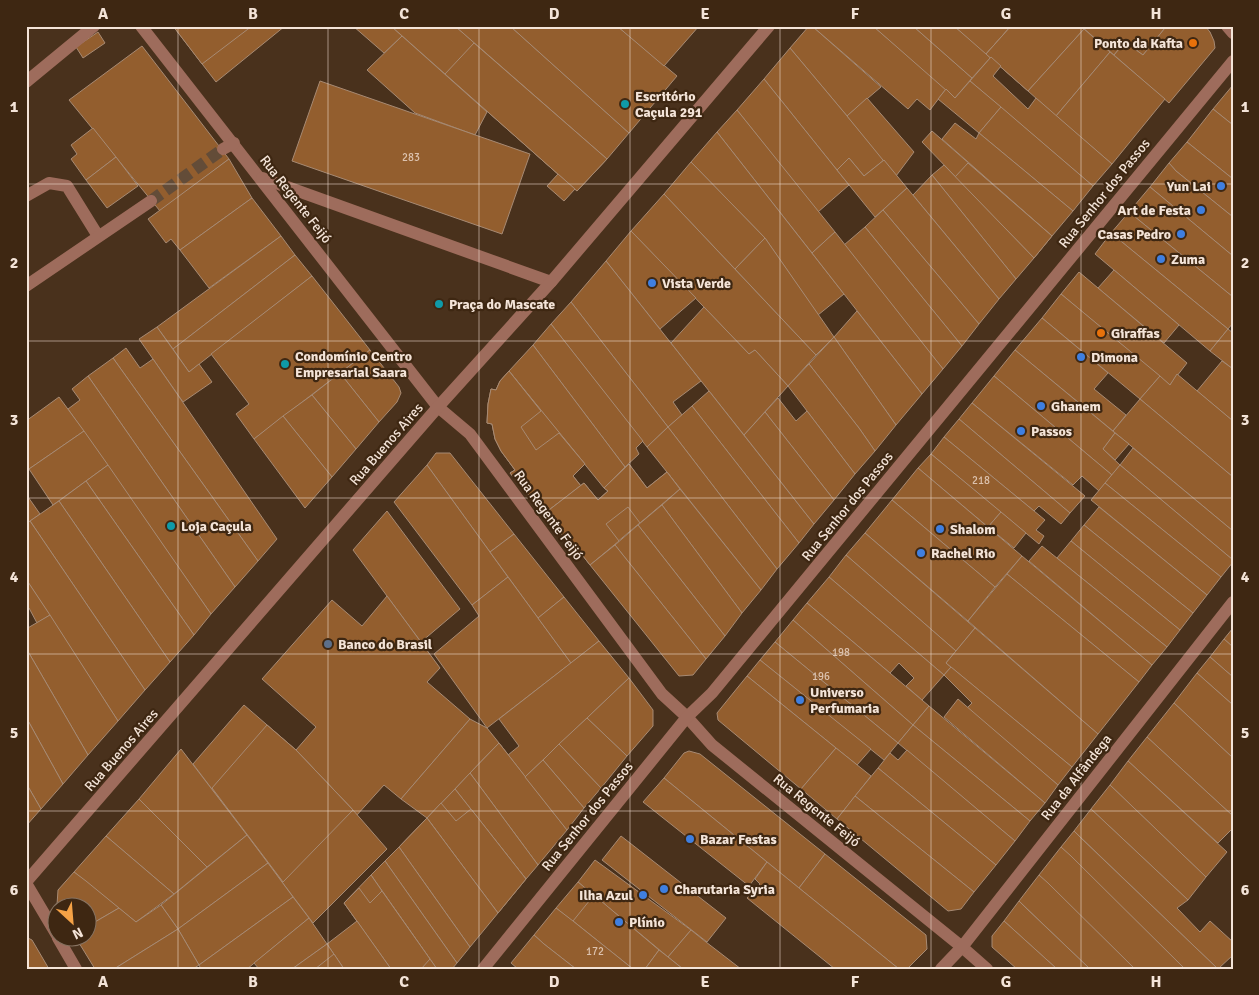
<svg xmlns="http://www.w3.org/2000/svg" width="1259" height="995" font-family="Signika,sans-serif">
<rect width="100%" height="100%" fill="#49311c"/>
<!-- building -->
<g fill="#935e2e" stroke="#a78a73">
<polygon points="173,26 285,26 216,82"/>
<polygon points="173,26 252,26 202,64"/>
<polygon points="353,26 391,26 402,36 384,53"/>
<polygon points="391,26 455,26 607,159 577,191"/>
<polygon points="455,26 510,26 629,133 607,159"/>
<polygon points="510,26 617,26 677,76 629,133"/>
<polygon points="617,26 699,26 664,66"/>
<polygon points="809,26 812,26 881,87 847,116 790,48"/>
<polygon points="812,26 873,26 946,89 930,110 917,99 908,109"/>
<polygon points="873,26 913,26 972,78 955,98"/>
<polygon points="913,26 954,26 991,57 972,78"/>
<polygon points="954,26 1011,26 986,54"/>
<polygon points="1011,26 1081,26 1084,29 1056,60 1024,31 1013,42 1044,72 1028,91 986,54"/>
<polygon points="1011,26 1081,26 1084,29 1028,91 986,54"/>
<polygon points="1081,26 1164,26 1165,28 1143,55 1125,42 1114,55"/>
<polygon points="1164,26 1205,26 1210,32 1214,41 1215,48 1169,103 1114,55 1125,42 1143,55 1165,28"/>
<polygon points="1084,29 1110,52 1056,116 1028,91"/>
<polygon points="98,32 105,43 83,58 76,47"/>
<polygon points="402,36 487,112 475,135 415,113 367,70"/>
<polygon points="474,43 607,159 577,191 445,74"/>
<polygon points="142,46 229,159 160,211 69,100"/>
<polygon points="790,48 884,160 864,176 849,158 837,170 764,79"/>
<polygon points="1110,52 1165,99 1112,164 1056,116"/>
<polygon points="991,57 1001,66 993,76 1028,109 1036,98 1112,164 1093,186 970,81"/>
<polygon points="764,79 849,185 818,212 737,110"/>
<polygon points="320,81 530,154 502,234 292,161"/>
<polygon points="970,81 1001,107 979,133 938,99 946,89 955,98"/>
<polygon points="1233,85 1233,125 1213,109"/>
<polygon points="867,98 914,152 896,176 847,116"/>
<polygon points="1001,107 1093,186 1073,211 979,133"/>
<polygon points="1213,109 1233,125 1233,179 1187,142"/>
<polygon points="737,110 835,232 812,253 717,132"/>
<polygon points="955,123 976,139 979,133 1073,211 1052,236 942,139"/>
<polygon points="93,128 116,157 86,180 71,159 77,154 71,145"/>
<polygon points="932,131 1052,236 1034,258 922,142"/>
<polygon points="717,132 844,294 818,315 765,238 691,162"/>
<polygon points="1187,142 1233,179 1233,217 1176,171 1169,163"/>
<polygon points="116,157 138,186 107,208 86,180"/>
<polygon points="849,158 864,176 884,160 907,188 875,217 837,170"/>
<polygon points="229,159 252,198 180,250 171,239 166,243 148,219"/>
<polygon points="691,162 765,238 735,269 664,194"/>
<polygon points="968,163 1052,236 1034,258 955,177"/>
<polygon points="1169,163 1176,171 1233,217 1233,256 1150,187"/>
<polygon points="944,165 1034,258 1016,279 932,175"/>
<polygon points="558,174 575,189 564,201 547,186"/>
<polygon points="932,175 1016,279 999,299 913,195"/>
<polygon points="1150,187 1233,256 1233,297 1129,212"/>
<polygon points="907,188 999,299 979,324 883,210"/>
<polygon points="664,194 816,355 788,386 755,350 749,354 631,231"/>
<polygon points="252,198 281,236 209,288 180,250"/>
<polygon points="883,210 979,324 962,346 865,227"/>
<polygon points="1129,212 1233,297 1233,323 1228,329 1111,233"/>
<polygon points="865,227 962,346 943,369 844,245"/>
<polygon points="631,231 696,298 660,329 606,261"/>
<polygon points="835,232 943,369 922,394 812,253"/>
<polygon points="1111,233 1228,329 1210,351 1095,254"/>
<polygon points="281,236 295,255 173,349 157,327"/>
<polygon points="765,238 834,337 816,355 735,269"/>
<polygon points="295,255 312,276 189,372 173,349"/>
<polygon points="606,261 701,381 673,402 682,415 668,427 571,302"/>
<polygon points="1114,270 1179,325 1164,343 1098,288"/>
<polygon points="1079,272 1187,363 1170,385 1061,294"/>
<polygon points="312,276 370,350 254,439 236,414 249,404 211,354"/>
<polygon points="1061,294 1160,376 1140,399 1042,318"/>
<polygon points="571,302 668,427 647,447 551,324"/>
<polygon points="704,307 749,354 755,350 788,386 744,435 671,343"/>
<polygon points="857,311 922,394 896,425 834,337"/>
<polygon points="1042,318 1108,373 1094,389 1126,415 1113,431 1015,350"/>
<polygon points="551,324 643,441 636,448 639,454 625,467 533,345"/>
<polygon points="157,327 189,372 199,364 212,382 183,402 139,339"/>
<polygon points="1228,329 1233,333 1233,369 1210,351"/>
<polygon points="834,337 896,425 875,451 859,428 809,364"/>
<polygon points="533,345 625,467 604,488 509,371"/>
<polygon points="126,348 140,368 153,359 277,539 258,561 113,358"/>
<polygon points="370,350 399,387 401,393 397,402 379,422 340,373"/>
<polygon points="1015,350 1115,433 1103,449 1120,465 1112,475 994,376"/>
<polygon points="113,358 258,561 235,587 88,376"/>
<polygon points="1222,361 1233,369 1233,421 1197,391"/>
<polygon points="809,364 859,428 875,451 855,474 788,386"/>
<polygon points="509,371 585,464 573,476 581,486 549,510 544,505 538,506 510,473 515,470 501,451 495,439 492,424 487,423 488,404 491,389 496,390 500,381"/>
<polygon points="509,371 541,411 521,427 536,450 559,433 585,464 573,476 581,486 549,510 544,505 538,506 510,473 515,470 501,451 495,439 492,424 487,423 488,404 491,389 496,390 500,381"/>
<polygon points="340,373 379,422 356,449 312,395"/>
<polygon points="1177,374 1233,421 1233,477 1140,399 1160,376 1170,385"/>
<polygon points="88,376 235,587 211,614 68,409 80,400 72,389"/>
<polygon points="994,376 1112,475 1099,491 1082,476 1073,485 972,403"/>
<polygon points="709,391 814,524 799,543 692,406"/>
<polygon points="312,395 356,449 332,477 283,416"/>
<polygon points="59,397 84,431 29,469 26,464 26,421"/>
<polygon points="778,398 796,421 807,411 855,474 834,500 765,412"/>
<polygon points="1140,399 1233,477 1233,531 1113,431"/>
<polygon points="972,403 1085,496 1070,513 959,419"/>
<polygon points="692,406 799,543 777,569 668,427"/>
<polygon points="765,412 834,500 814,524 744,435"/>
<polygon points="283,416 332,477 305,508 254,439"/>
<polygon points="959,419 1070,513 1061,524 1039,506 1034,511 944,437"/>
<polygon points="668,427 777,569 761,590 647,447"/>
<polygon points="84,431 108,465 53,505 29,469"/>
<polygon points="1115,433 1129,444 1115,460 1103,449"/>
<polygon points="944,437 1045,520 1036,530 1044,536 1039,544 931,454"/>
<polygon points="1133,448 1233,531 1233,560 1120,465"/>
<polygon points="436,453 450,453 514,534 490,552 427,465"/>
<polygon points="931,454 1001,512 988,527 918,468"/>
<polygon points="629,464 647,488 667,472 680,489 590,565 580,552 576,554 556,527 560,525 549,510 584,483 598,500 608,491 604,488"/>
<polygon points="629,464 647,488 667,472 680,489 640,523 628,507 606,524 619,541 590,565 580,552 576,554 556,527 560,525 549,510 584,483 598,500 608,491 604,488"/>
<polygon points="108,465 211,614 194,635 86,481"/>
<polygon points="427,465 508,577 472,605 394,502"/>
<polygon points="1120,465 1233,560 1233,562 1221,577 1105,483"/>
<polygon points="918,468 1022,556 995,587 892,500"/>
<polygon points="86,481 194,635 170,662 59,501"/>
<polygon points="1105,483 1221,577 1207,595 1091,500"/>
<polygon points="680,489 761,590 742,613 662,505"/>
<polygon points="26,494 40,514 26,524"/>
<polygon points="892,500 995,587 968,621 865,533"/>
<polygon points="59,501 170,662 145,690 30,521"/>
<polygon points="662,505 742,613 725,636 638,525"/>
<polygon points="1099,507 1207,595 1193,613 1084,525"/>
<polygon points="387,511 460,609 421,642 353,550"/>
<polygon points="1001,512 1026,533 1014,548 988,527"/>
<polygon points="30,521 145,690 118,721 26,579 26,524"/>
<polygon points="638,525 725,636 706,659 615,545"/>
<polygon points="1084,525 1193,613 1180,630 1071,541"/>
<polygon points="865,533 975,628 956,651 846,555"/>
<polygon points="514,534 564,597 538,618 490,552"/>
<polygon points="1071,541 1180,630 1167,647 1057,558"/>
<polygon points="615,545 706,659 693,675 679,676 590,565"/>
<polygon points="1042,546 1167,647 1152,665 1029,561"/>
<polygon points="846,555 956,651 946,663 951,667 944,675 829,577"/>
<polygon points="1022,556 1152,665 1139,682 1007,574"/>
<polygon points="1007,574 1139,682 1098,734 968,621"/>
<polygon points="508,577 571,663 487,728 434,654 479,616 472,605"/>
<polygon points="829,577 944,675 922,700 906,686 914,678 899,663 890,673 807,603"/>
<polygon points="26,579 50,615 37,623 29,608 26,610"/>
<polygon points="387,596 440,668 427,682 470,719 401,799 384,785 356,816 353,810 296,750 316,727 262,679 332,600 362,626"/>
<polygon points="564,597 599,641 571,663 538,618"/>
<polygon points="807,603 929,706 913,725 793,620"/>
<polygon points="50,615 118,721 88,755 26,648 26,629"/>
<polygon points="793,620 913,725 898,743 775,642"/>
<polygon points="975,628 1098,734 1072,767 946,663"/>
<polygon points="1233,628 1233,647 1224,639"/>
<polygon points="1224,639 1233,647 1233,677 1210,657"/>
<polygon points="599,641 629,678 525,777 508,755 519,746 499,719"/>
<polygon points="775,642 898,743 884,760 760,660"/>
<polygon points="26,648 88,755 63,784 26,717"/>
<polygon points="1210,657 1233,677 1233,705 1197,673"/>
<polygon points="760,660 871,749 857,765 747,676"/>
<polygon points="951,667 1072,767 1058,785 967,708 972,703 944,675"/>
<polygon points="1197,673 1233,705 1233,758 1174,703"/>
<polygon points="747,676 836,748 801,789 718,720 717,713"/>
<polygon points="629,678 653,710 653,726 627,756 587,718"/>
<polygon points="958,699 1058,785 1045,803 944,717"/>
<polygon points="1174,703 1233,758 1233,816 1147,737"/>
<polygon points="244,705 296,750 353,810 387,849 313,923 193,764"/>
<polygon points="929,706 1045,803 1030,821 913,725"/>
<polygon points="26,717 63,784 41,809 26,783"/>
<polygon points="587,718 627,756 601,788 559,744"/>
<polygon points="470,719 487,728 499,743 427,818 401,799"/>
<polygon points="267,725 296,750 353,810 283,882 212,788"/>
<polygon points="913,725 1030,821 1015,841 898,743"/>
<polygon points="1147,737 1233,816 1233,828 1218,843 1128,761"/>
<polygon points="499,743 555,815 526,850 470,773"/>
<polygon points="499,743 567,830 538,865 470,773"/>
<polygon points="559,744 601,788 584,808 543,760"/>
<polygon points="836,748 871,776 837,819 801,789"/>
<polygon points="181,749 247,835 207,867 139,799"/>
<polygon points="907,750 1015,841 996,865 878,768 890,753 898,760"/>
<polygon points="689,751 700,754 825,854 799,888 664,778 684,753"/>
<polygon points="543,760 584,808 567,830 525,777"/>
<polygon points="1128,761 1227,852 1206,877 1110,785"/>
<polygon points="878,768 996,865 974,892 855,796"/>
<polygon points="470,773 538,865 526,879 455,789"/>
<polygon points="664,778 767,862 749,886 643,802"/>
<polygon points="26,783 41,809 26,826"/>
<polygon points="1110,785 1206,877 1188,900 1091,809"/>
<polygon points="455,789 526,879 498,913 427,818"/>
<polygon points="855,796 974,892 961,909 948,911 837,819"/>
<polygon points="139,799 207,867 174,894 106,836"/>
<polygon points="441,803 456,821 471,809 526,879 498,913 427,818"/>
<polygon points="1091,809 1188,900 1177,908 1200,932 1210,921 1233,942 1233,955 1218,969 1074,831"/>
<polygon points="427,818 483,894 455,926 399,847"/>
<polygon points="427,818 498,913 470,947 399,847"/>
<polygon points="1074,831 1083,840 1218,969 1185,969 1061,847"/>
<polygon points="247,835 268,863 178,929 161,905"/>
<polygon points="106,836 174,894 136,922 74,872"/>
<polygon points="621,836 726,918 707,942 602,860"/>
<polygon points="399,847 470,947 457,963 385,861"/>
<polygon points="1061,847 1071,856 1185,969 1135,969 1039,875"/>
<polygon points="825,854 926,935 927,949 907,969 899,969 799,888"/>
<polygon points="595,860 691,930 668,957 578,882"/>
<polygon points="385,861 457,963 452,969 437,969 371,875"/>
<polygon points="767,862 799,888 899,969 835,969 747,898 760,884 755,879"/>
<polygon points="268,863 293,897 199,965 178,929"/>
<polygon points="74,872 86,881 119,908 88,926 88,908 59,908 57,905 58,890"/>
<polygon points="371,875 382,891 437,969 391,969 344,903"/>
<polygon points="1039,875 1048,883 1135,969 1090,969 1019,901"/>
<polygon points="578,882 659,950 645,969 633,969 556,908"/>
<polygon points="359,888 370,903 382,891 430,959 421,969 391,969 344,903"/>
<polygon points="594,895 659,950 645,969 633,969 573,921"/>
<polygon points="293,897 309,918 247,969 201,969 199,965"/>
<polygon points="1019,901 1027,909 1090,969 1057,969 1004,921"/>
<polygon points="161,905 178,929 114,969 95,969 76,938 88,938 88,926 119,908 136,922"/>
<polygon points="556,908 573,921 633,969 576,969 544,944 534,935"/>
<polygon points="309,918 327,944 292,969 259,969 254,963"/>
<polygon points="357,921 391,969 344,969 327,944"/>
<polygon points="1004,921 1057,969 1017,969 992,947 992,936"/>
<polygon points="178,929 199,965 193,969 114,969"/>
<polygon points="691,930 706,942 741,969 683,969 668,957"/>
<polygon points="534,935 544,944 576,969 518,969 511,963"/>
<polygon points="26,937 32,940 49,969 26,969"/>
<polygon points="327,944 344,969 292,969"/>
<polygon points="659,950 668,957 683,969 645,969"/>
<polygon points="334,954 344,969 315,969"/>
</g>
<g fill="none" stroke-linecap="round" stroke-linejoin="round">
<!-- minor-tunnel -->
<polyline stroke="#634c38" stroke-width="12" stroke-dasharray="12 6" stroke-linecap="butt" points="151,201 223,149"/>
<!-- minor -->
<g stroke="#9e6c5c" stroke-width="12">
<polyline points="141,26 438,407 470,434 662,694 687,717 712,745 962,947 987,969"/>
<polyline points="1227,26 1233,33"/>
<polyline points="26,82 94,26"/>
<polyline points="223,149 234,143"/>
<polyline points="262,178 551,282"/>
<polyline points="26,196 49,183 67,186 98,236"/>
<polyline points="26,286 151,201"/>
<polyline points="26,882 438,407 551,282 769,26"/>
<polyline points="26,883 58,937"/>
<polyline points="58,938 76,969"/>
<polyline points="483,969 687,717 712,693 1233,61"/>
<polyline points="941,969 962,947 1233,602"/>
</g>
</g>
<!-- grid -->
<path fill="none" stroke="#f4e4d8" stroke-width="1" stroke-opacity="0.55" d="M178 26V969M328 26V969M479 26V969M630 26V969M780 26V969M931 26V969M1081 26V969M26 184H1233M26 341H1233M26 498H1233M26 654H1233M26 811H1233"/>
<!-- markers -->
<g fill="#e8710a" stroke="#3e2712" stroke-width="2">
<circle cx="1193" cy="43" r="5"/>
<circle cx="1101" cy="333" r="5"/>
</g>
<g fill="#0f9aa8" stroke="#3e2712" stroke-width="2">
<circle cx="625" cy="104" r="5"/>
<circle cx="439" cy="304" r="5"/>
<circle cx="285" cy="364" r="5"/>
<circle cx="171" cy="526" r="5"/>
</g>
<g fill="#3f7fe0" stroke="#3e2712" stroke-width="2">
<circle cx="1221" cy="186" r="5"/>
<circle cx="1201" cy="210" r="5"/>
<circle cx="1181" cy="234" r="5"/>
<circle cx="1161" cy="259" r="5"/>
<circle cx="652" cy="283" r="5"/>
<circle cx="1081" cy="357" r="5"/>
<circle cx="1041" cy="406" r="5"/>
<circle cx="1021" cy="431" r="5"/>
<circle cx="940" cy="529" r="5"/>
<circle cx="921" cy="553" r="5"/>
<circle cx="800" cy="700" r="5"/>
<circle cx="690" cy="839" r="5"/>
<circle cx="664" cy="889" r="5"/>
<circle cx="643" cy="895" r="5"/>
<circle cx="619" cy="922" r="5"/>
</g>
<circle fill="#5c6f8a" stroke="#3e2712" stroke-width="2" cx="328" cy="644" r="5"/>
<g text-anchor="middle" stroke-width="4.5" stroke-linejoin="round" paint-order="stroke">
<!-- number labels -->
<g font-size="11" fill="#dcc2ae">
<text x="411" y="161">283</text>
<text x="981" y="484">218</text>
<text x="841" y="656">198</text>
<text x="821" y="680">196</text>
<text x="595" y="955">172</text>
</g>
<!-- poi labels -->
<g font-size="14" font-weight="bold" fill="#f4e4d8" stroke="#3e2712" text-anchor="start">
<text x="1183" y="48" text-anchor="end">Ponto da Kafta</text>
<text x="635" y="101">Escritório<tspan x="635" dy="16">Caçula 291</tspan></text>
<text x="1211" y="191" text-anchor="end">Yun Lai</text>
<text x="1191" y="215" text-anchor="end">Art de Festa</text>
<text x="1171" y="239" text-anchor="end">Casas Pedro</text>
<text x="1171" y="264">Zuma</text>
<text x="662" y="288">Vista Verde</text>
<text x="449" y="309">Praça do Mascate</text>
<text x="1111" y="338">Giraffas</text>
<text x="295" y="361">Condomínio Centro<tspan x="295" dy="16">Empresarial Saara</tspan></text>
<text x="1091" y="362">Dimona</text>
<text x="1051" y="411">Ghanem</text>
<text x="1031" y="436">Passos</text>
<text x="181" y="531">Loja Caçula</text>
<text x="950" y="534">Shalom</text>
<text x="931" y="558">Rachel Rio</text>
<text x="338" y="649">Banco do Brasil</text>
<text x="810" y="697">Universo<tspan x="810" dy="16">Perfumaria</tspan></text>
<text x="700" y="844">Bazar Festas</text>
<text x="674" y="894">Charutaria Syria</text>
<text x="633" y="900" text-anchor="end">Ilha Azul</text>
<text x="629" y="927">Plínio</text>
</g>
<!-- street labels -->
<g font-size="14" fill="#f4e4d8" stroke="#3e2712">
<text transform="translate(1104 193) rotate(-51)" y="5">Rua Senhor dos Passos</text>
<text transform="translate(296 199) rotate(52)" y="5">Rua Regente Feijó</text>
<text transform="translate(386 444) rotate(-49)" y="5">Rua Buenos Aires</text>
<text transform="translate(847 506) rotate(-51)" y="5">Rua Senhor dos Passos</text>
<text transform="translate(549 515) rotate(54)" y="5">Rua Regente Feijó</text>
<text transform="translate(121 750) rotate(-49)" y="5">Rua Buenos Aires</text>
<text transform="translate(1076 777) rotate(-52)" y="5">Rua da Alfândega</text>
<text transform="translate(817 810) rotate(39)" y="5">Rua Regente Feijó</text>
<text transform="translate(587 816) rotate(-51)" y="5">Rua Senhor dos Passos</text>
</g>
</g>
<!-- border -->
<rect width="1259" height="995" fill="none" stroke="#3e2712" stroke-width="55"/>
<!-- north arrow -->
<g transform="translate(72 922) rotate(154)"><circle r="24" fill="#3e2712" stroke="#877361"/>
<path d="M0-4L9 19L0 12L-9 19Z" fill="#f5a246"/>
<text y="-8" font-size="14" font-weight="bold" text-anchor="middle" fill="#f4e4d8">N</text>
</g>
<rect x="28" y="28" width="1204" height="940" fill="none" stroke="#f4e4d8" stroke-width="2"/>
<g font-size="16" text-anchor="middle" font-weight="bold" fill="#f4e4d8">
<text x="103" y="19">A</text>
<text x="253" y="19">B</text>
<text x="404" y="19">C</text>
<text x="554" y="19">D</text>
<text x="705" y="19">E</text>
<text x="855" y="19">F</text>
<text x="1006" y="19">G</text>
<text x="1156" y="19">H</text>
<text x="14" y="112">1</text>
<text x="1245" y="112">1</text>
<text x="14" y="268">2</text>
<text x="1245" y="268">2</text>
<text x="14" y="425">3</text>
<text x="1245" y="425">3</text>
<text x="14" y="582">4</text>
<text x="1245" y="582">4</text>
<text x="14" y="738">5</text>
<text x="1245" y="738">5</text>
<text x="14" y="895">6</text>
<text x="1245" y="895">6</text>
<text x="103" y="987">A</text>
<text x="253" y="987">B</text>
<text x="404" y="987">C</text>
<text x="554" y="987">D</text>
<text x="705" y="987">E</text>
<text x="855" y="987">F</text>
<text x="1006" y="987">G</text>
<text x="1156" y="987">H</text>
</g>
</svg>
